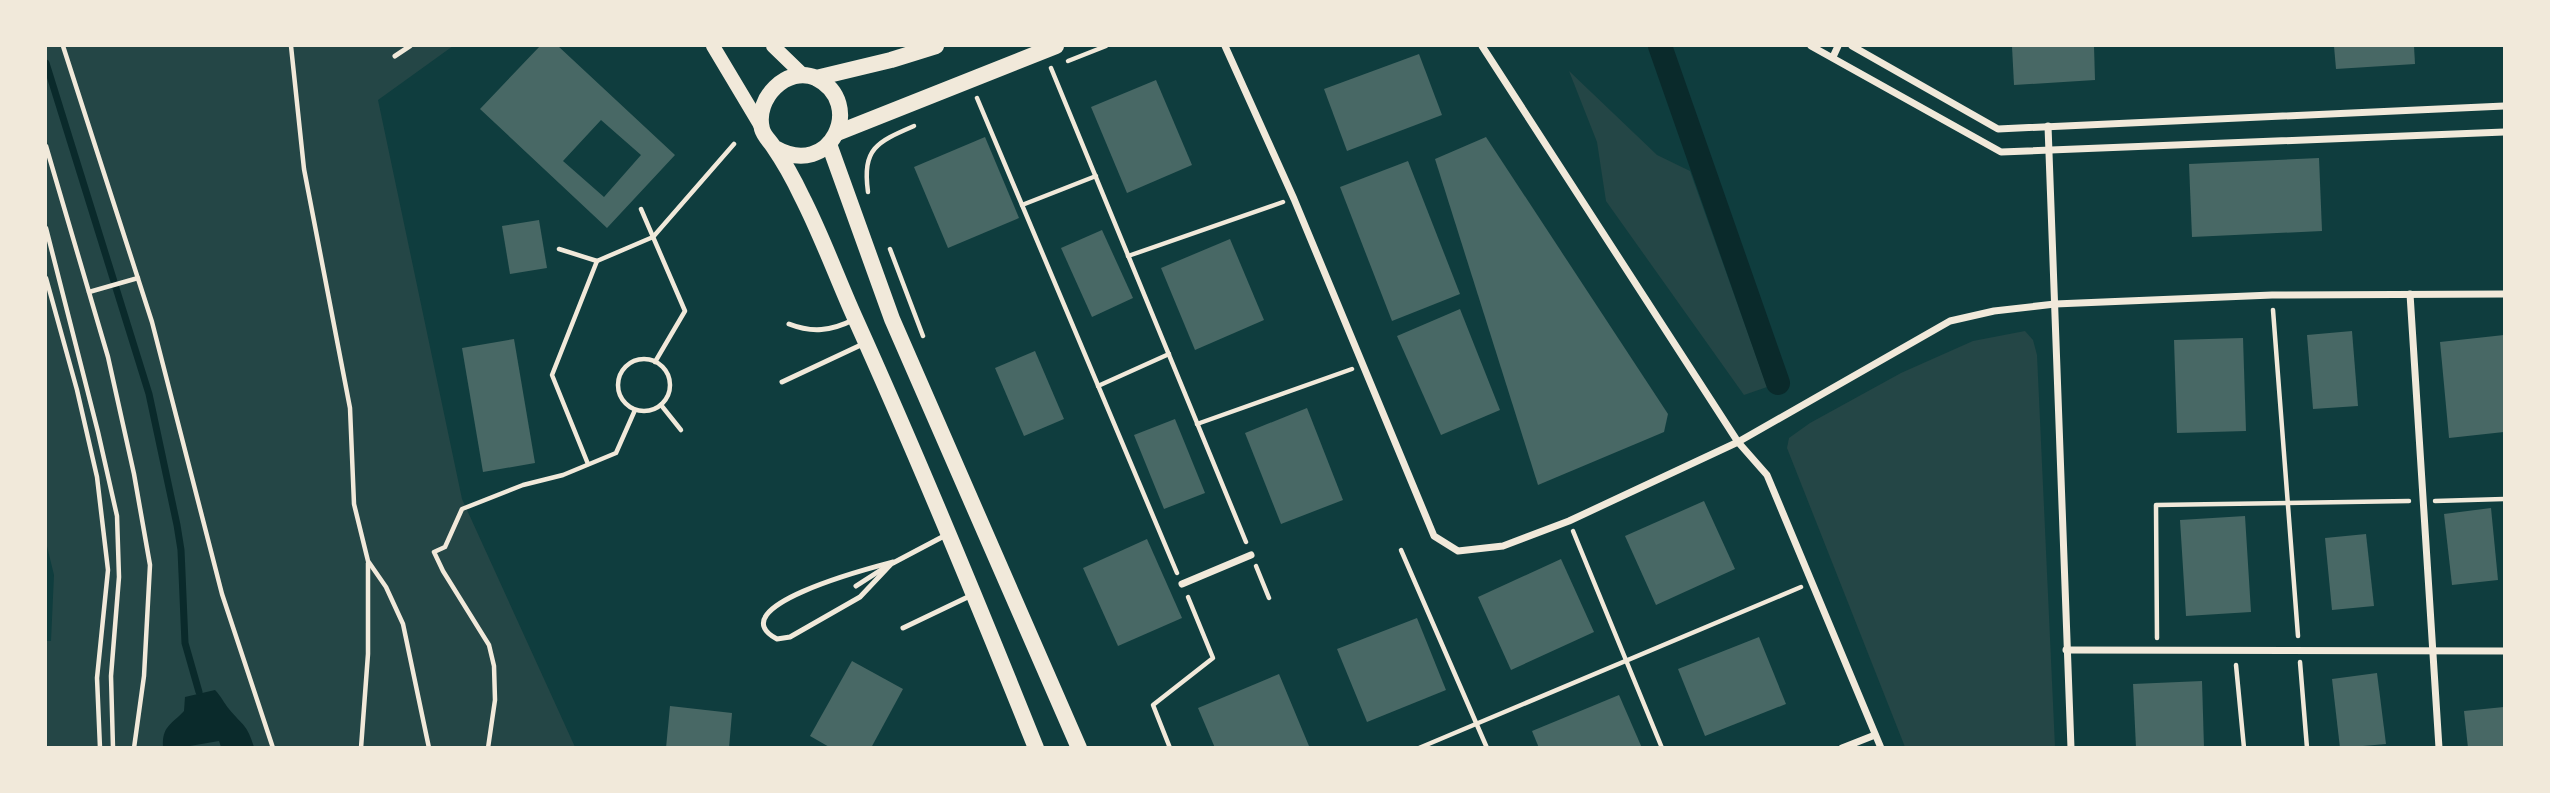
<svg xmlns="http://www.w3.org/2000/svg" width="2550" height="793" font-family="Mulish,sans-serif">
<rect width="100%" height="100%" fill="#0f3d3e"/>
<!-- green -->
<g fill="#244646">
<polygon points="46,46 453,46 378,100 462,499 575,747 46,747 46,641 51,641 54,575 46,542"/>
<polygon points="1569,71 1657,155 1690,171 1767,387 1744,395 1606,201 1597,142"/>
<polygon points="2025,331 2033,340 2037,355 2055,747 1905,747 1787,448 1789,438 1810,423 1901,373 1973,341"/>
</g>
<!-- water -->
<path fill="#0a2a2b" d="M215 690C221 696 224 703 229 709 243 726 247 724 254 747H221L219 741 184 747H163C162 726 171 725 184 711L185 697Z"/>
<g fill="none" stroke-linecap="round" stroke-linejoin="round">
<!-- stream -->
<polyline stroke="#0a2a2b" stroke-width="7" points="46,63 149,394 177,525 181,550 185,643 199,692"/>
<!-- canal -->
<polyline stroke="#0a2a2b" stroke-width="24" points="1660,46 1778,383"/>
</g>
<!-- building -->
<g fill="#486865" fill-rule="evenodd">
<path d="M540 46H558L675 155 607 228 480 109ZM601 120 641 155 604 197 563 161Z"/>
<polygon points="2012,46 2094,46 2095,80 2014,85"/>
<polygon points="2334,46 2414,46 2415,64 2336,69"/>
<polygon points="1419,54 1442,115 1347,151 1324,89"/>
<polygon points="1156,80 1192,165 1127,193 1091,107"/>
<polygon points="985,137 1019,218 948,248 914,167"/>
<polygon points="1486,137 1668,414 1664,432 1538,485 1435,159"/>
<polygon points="2319,158 2322,231 2192,237 2189,164"/>
<polygon points="1408,161 1460,294 1392,321 1340,187"/>
<polygon points="539,220 547,268 510,274 502,226"/>
<polygon points="1102,230 1133,298 1092,317 1061,248"/>
<polygon points="1230,239 1264,320 1195,350 1161,268"/>
<polygon points="1460,309 1500,410 1441,435 1397,336"/>
<polygon points="2352,331 2358,406 2313,409 2307,335"/>
<polygon points="2504,335 2504,432 2449,438 2440,342"/>
<polygon points="2243,338 2246,431 2177,433 2174,340"/>
<polygon points="514,339 535,463 483,472 462,348"/>
<polygon points="1035,351 1064,419 1024,436 995,368"/>
<polygon points="1307,408 1343,500 1281,524 1245,433"/>
<polygon points="1175,419 1205,493 1164,509 1134,435"/>
<polygon points="1704,501 1735,569 1656,605 1625,536"/>
<polygon points="2491,508 2498,580 2452,585 2444,514"/>
<polygon points="2245,516 2251,612 2186,616 2180,520"/>
<polygon points="2366,534 2374,606 2332,610 2325,538"/>
<polygon points="1147,539 1182,618 1118,646 1083,568"/>
<polygon points="1561,559 1594,632 1511,670 1478,597"/>
<polygon points="1417,618 1446,690 1367,722 1337,649"/>
<polygon points="1759,637 1786,704 1705,736 1678,669"/>
<polygon points="852,661 903,689 871,748 831,748 810,736"/>
<polygon points="2377,673 2386,744 2340,748 2332,679"/>
<polygon points="1279,674 1309,746 1215,748 1198,708"/>
<polygon points="2202,681 2204,748 2136,748 2133,684"/>
<polygon points="1619,695 1642,748 1539,748 1532,731"/>
<polygon points="670,706 732,713 729,748 666,748"/>
<polygon points="2504,707 2504,748 2468,748 2464,711"/>
</g>
<g fill="none" stroke-linecap="round" stroke-linejoin="round">
<!-- path -->
<g stroke="#f1e9da" stroke-width="4.5">
<polyline points="63,46 152,322 222,594 273,748"/>
<polyline points="291,46 304,169 350,408 354,504 368,561 386,587 403,624 429,748"/>
<polyline points="1068,61 1106,46"/>
<polyline points="1051,68 1246,542"/>
<polyline points="977,98 1177,573"/>
<polyline points="46,146 108,357 134,474 150,565 144,676 134,748"/>
<path d="M868 192C862 148 877 142 914 126"/>
<polyline points="1022,205 1096,176"/>
<polyline points="641,209 685,311 655,362"/>
<polyline points="46,228 98,432 117,516 119,577 111,676 113,748"/>
<polyline points="559,249 597,261 653,237 734,144"/>
<polyline points="890,249 923,336"/>
<polyline points="1128,256 1283,202"/>
<polyline points="46,278 77,390 97,477 108,570 97,678 100,748"/>
<polyline points="89,292 138,278"/>
<polyline points="2273,310 2298,636"/>
<circle cx="644" cy="385" r="26"/>
<polyline points="1098,386 1169,354"/>
<polyline points="661,405 681,430"/>
<polyline points="1197,424 1352,369"/>
<polyline points="588,464 552,375 597,261"/>
<polyline points="2435,501 2504,499"/>
<polyline points="1573,531 1662,748"/>
<polyline points="1401,550 1487,748"/>
<polyline points="1256,566 1269,598"/>
<polyline points="2157,638 2156,505 2409,501"/>
<polyline points="2300,662 2307,748"/>
<polyline points="2236,665 2244,748"/>
<polyline points="361,748 368,654 368,563"/>
<polyline points="488,748 495,700 494,666 489,645 443,571 434,552 445,547 462,509 523,485 563,475 616,453 635,410"/>
<polyline points="1170,748 1153,705 1213,658 1188,597"/>
<polyline points="1419,748 1801,587"/>
</g>
<!-- service -->
<g stroke="#f1e9da" stroke-width="5">
<polyline points="395,56 410,46"/>
<path d="M789 324C812 333 831 331 853 320"/>
<polyline points="782,382 863,344"/>
<path d="M893 562 860 597 790 637 777 639C717 607 874 567 893 562Z"/>
<polyline points="893,563 946,535"/>
<polyline points="856,586 884,568"/>
<polyline points="903,628 972,595"/>
</g>
<!-- minor -->
<g stroke="#f1e9da" stroke-width="7">
<polyline points="1225,46 1294,199 1434,536 1458,551 1503,546 1569,521 1738,442 1950,321 1994,311 2055,304 2272,295 2504,294"/>
<polyline points="1482,46 1738,442 1767,475 1881,748"/>
<polyline points="1811,46 2001,152 2504,132"/>
<polyline points="1852,46 1998,129 2504,106"/>
<polyline points="1833,57 1838,46"/>
<polyline points="2048,126 2071,748"/>
<polyline points="2410,294 2439,748"/>
<polyline points="1182,584 1251,555"/>
<polyline points="2066,650 2504,651"/>
<polyline points="1842,748 1875,735"/>
</g>
<!-- secondary -->
<g stroke="#f1e9da" stroke-width="14">
<polyline points="713,46 762,128"/>
<polyline points="773,46 803,75"/>
</g>
<!-- primary -->
<g stroke="#f1e9da" stroke-width="16">
<polyline points="816,78 891,60 936,46"/>
<polyline points="837,133 1056,46"/>
<polyline points="829,144 892,319 1079,748"/>
<path d="M775 148C831 180 866 103 816 78 787 65 754 99 762 129 764 136 769 140 773 146 784 162 794 180 802 197 822 236 837 278 855 318 919 460 978 603 1036 748"/>
</g>
</g>
<!-- border -->
<rect width="2550" height="793" fill="none" stroke="#f1e9da" stroke-width="94"/>
</svg>
